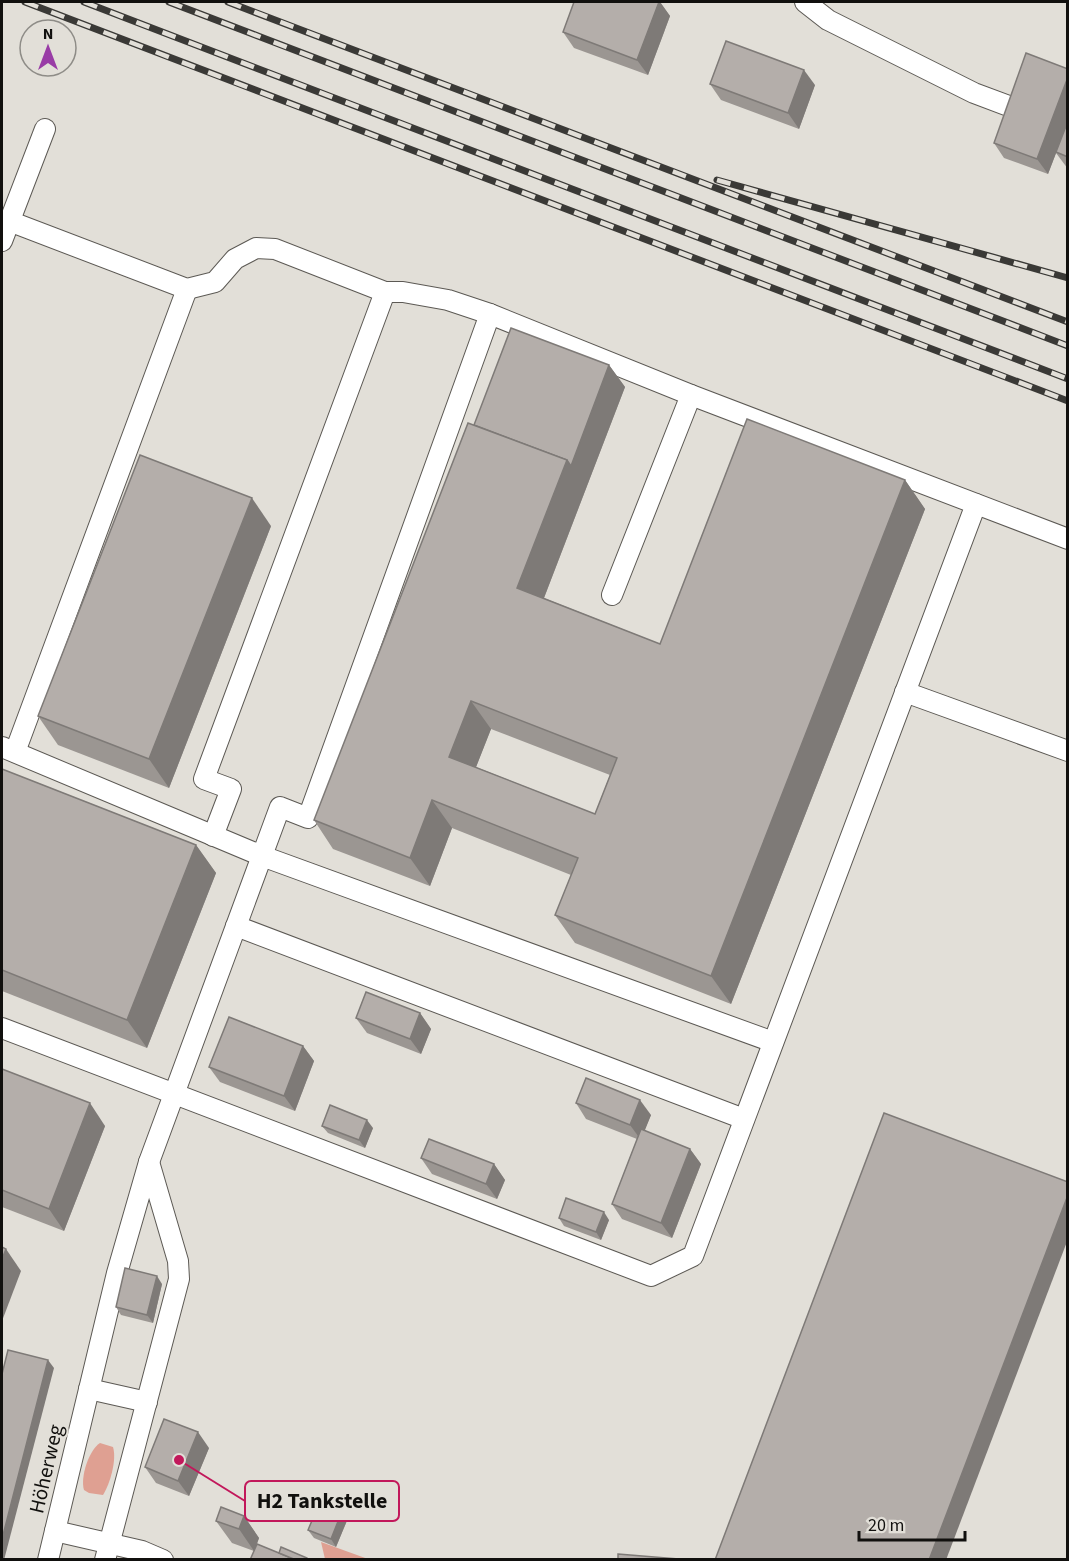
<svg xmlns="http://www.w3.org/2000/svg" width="1069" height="1561" font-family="'Source Sans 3',sans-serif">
<rect width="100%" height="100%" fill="#e2dfd8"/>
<!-- green -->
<g fill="#dfa092">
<path d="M100 1443 113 1447C117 1460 110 1484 103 1495L89 1493 84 1490C80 1477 89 1450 100 1443Z"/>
<polygon points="321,1542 368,1559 325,1559"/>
</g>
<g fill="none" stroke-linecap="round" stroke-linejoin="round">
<!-- lane casing -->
<g stroke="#5c5954" stroke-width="22">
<g id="lane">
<polyline points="805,2 828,20 974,93 1022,111"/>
<polyline points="9,221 187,289 215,282 235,259 256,248 275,249 385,292 403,292 448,300 490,314 691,395 1068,539"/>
<polyline points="2,241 45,129"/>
<polyline points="612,595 691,395"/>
<polyline points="905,692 1068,751"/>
<polyline points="2,747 262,856 773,1042"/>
<polyline points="15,752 187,289"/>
<polyline points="213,836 231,789 204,779 385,292"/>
<polyline points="236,926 744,1119"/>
<polyline points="2,1028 651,1276 693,1256 976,504"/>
<polyline points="89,1389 147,1402"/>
<polyline points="55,1531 142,1551 163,1560"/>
<polyline points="48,1560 117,1273 149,1162 280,807 308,818 490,314"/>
<polyline points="105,1560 179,1279 178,1261 149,1162"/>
</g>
</g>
<!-- lane -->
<use href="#lane" stroke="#fff" stroke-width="20"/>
<!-- rail casing -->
<g stroke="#3a3936" stroke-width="7">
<g id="rail">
<polyline points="25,2 1068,401"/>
<polyline points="84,2 1068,379"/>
<polyline points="169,2 1068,346"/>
<polyline points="228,2 1068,322"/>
<polyline points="717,180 1068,278"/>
</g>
</g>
<!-- rail -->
<use href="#rail" stroke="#e2dfd8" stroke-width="4.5" stroke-dasharray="14" stroke-linecap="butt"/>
</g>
<!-- wall -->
<g fill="#9b9692" fill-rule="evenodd">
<polygon points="660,2 670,16 648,75 574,48 563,32"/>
<polygon points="1068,77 1068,169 1056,153 1048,174 1004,158 994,143"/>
<polygon points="710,84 815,85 799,129 721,100"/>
<path d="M609 365 625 387 544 598 660 644 905 480 925 509 731 1004 575 943 555 915 571 875 452 828 430 886 333 849 314 820 474 425ZM491 729 610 775 595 814 476 767Z"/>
<polygon points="271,526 169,788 58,745 38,716"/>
<polygon points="2,769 196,845 216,873 147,1048 2,991"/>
<polygon points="420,1013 431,1029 421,1054 367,1033 356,1018"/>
<polygon points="303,1046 314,1061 295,1111 220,1082 209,1067"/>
<polygon points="2,1069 105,1126 64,1231 2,1207"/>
<polygon points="576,1103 651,1115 644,1131 690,1149 701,1164 672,1238 622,1219 612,1204 637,1139 586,1119"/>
<polygon points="322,1126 373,1128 365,1148 328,1133"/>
<polygon points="421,1158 494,1164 505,1180 497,1199 432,1174"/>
<polygon points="559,1218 609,1220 601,1240 564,1226"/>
<polygon points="162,1284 153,1323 121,1315 116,1307"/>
<polygon points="209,1448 189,1496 156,1483 145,1467"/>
<polygon points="347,1499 353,1506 336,1547 314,1538 308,1530"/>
<polygon points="244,1516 259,1538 257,1544 279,1553 254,1551 232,1543 216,1521"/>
</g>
<!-- shaded-wall -->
<g fill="#7e7a77">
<polygon points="655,2 660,2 670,16 648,75 637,60"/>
<polygon points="804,70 815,85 799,129 788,113"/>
<polygon points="1068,77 1068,122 1048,174 1037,159"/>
<polygon points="609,365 625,387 537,616 517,588 567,460"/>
<polygon points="905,480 925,509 731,1004 711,976"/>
<polygon points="252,498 271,526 169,788 149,759"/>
<polygon points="471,701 491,729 469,785 449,757"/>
<polygon points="432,800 452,828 430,886 410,858"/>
<polygon points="196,845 216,873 147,1048 127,1020"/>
<polygon points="420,1013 431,1029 421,1054 410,1039"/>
<polygon points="303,1046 314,1061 295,1111 284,1096"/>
<polygon points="640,1100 651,1115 641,1140 630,1125"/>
<polygon points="90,1103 105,1126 64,1231 49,1209"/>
<polygon points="367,1120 373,1128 365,1148 359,1140"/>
<polygon points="690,1149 701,1164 672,1238 661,1223"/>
<polygon points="494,1164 505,1180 497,1199 486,1184"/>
<polygon points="1068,1195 1068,1239 946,1560 929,1560"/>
<polygon points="604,1212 609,1220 601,1240 596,1232"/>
<polygon points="6,1249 21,1271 2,1321 2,1259"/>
<polygon points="157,1276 162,1284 153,1323 147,1315"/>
<polygon points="48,1360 54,1368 4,1560 2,1560 2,1539"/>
<polygon points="198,1432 209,1448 189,1496 178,1481"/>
<polygon points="347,1499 353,1506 336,1547 331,1539"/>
<polygon points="244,1516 259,1538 254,1551 239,1529"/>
</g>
<!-- building -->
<g fill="#b4aeaa" stroke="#7e7a77" stroke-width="1.5" fill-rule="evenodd">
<polygon points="574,2 659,2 637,60 563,32"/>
<polygon points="726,41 804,70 788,113 710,84"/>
<polygon points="1026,53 1068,69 1068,77 1037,159 994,143"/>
<polygon points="1068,121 1068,157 1056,152"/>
<polygon points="511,328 609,365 571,466 567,460 474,425"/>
<path d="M747 419 905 480 711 976 555 915 578 858 432 800 410 858 314 820 468 423 567 460 517 588 660 644ZM471 701 617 758 595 814 449 757Z"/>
<polygon points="140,455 252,498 149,759 38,716"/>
<polygon points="2,769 196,845 127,1020 2,970"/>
<polygon points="366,992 420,1013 410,1039 356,1018"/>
<polygon points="229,1017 303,1046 284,1096 209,1067"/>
<polygon points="2,1069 90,1103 49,1209 2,1190"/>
<polygon points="586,1078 640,1100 630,1125 576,1103"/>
<polygon points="330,1105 367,1120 359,1140 322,1126"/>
<polygon points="884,1113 1068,1182 1068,1195 929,1560 715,1560"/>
<polygon points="641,1129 690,1149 661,1223 612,1204"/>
<polygon points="429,1139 494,1164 486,1184 421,1158"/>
<polygon points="566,1198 604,1212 596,1232 559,1218"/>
<polygon points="2,1247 6,1249 2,1259"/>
<polygon points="125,1268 157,1276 147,1315 116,1307"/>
<polygon points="8,1350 48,1360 2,1539 2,1374"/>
<polygon points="164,1419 198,1432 178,1481 145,1467"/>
<polygon points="325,1490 347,1499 331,1539 308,1530"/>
<polygon points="221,1507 244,1516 239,1529 216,1521"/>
<polygon points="257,1544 296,1560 250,1560"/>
<polygon points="281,1547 307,1558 307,1560 296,1560 279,1553"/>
<polygon points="618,1554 691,1560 618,1560"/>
</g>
<g text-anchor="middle" stroke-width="4.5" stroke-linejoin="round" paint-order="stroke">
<!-- street labels -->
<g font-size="21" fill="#11100e" stroke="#e2dfd8">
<text transform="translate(46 1469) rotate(-77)" y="7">Höherweg</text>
</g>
</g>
<!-- callouts -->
<path fill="none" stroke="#c2185b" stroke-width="2" d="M179 1460L245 1501"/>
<circle fill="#c2185b" stroke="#e2dfd8" stroke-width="2" cx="179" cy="1460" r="6"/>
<rect fill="#e2dfd8" stroke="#c2185b" stroke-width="2" x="245" y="1481" width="154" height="40" rx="6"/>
<g font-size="22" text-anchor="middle" font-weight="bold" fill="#11100e">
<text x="322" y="1508">H2 Tankstelle</text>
</g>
<!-- border -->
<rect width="1069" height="1561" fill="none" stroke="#11100e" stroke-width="6"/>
<!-- north arrow -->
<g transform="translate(48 48)"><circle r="28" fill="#e2dfd8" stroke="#8e8c87" stroke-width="1.5"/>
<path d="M0-4.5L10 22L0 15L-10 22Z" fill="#993ca6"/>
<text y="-9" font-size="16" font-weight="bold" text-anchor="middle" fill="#11100e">N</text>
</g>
<!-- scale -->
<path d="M859 1531v9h106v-9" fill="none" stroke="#11100e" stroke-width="3"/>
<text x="868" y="1531" font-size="18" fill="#11100e" stroke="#e2dfd8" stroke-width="4.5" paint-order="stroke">20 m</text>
</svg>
